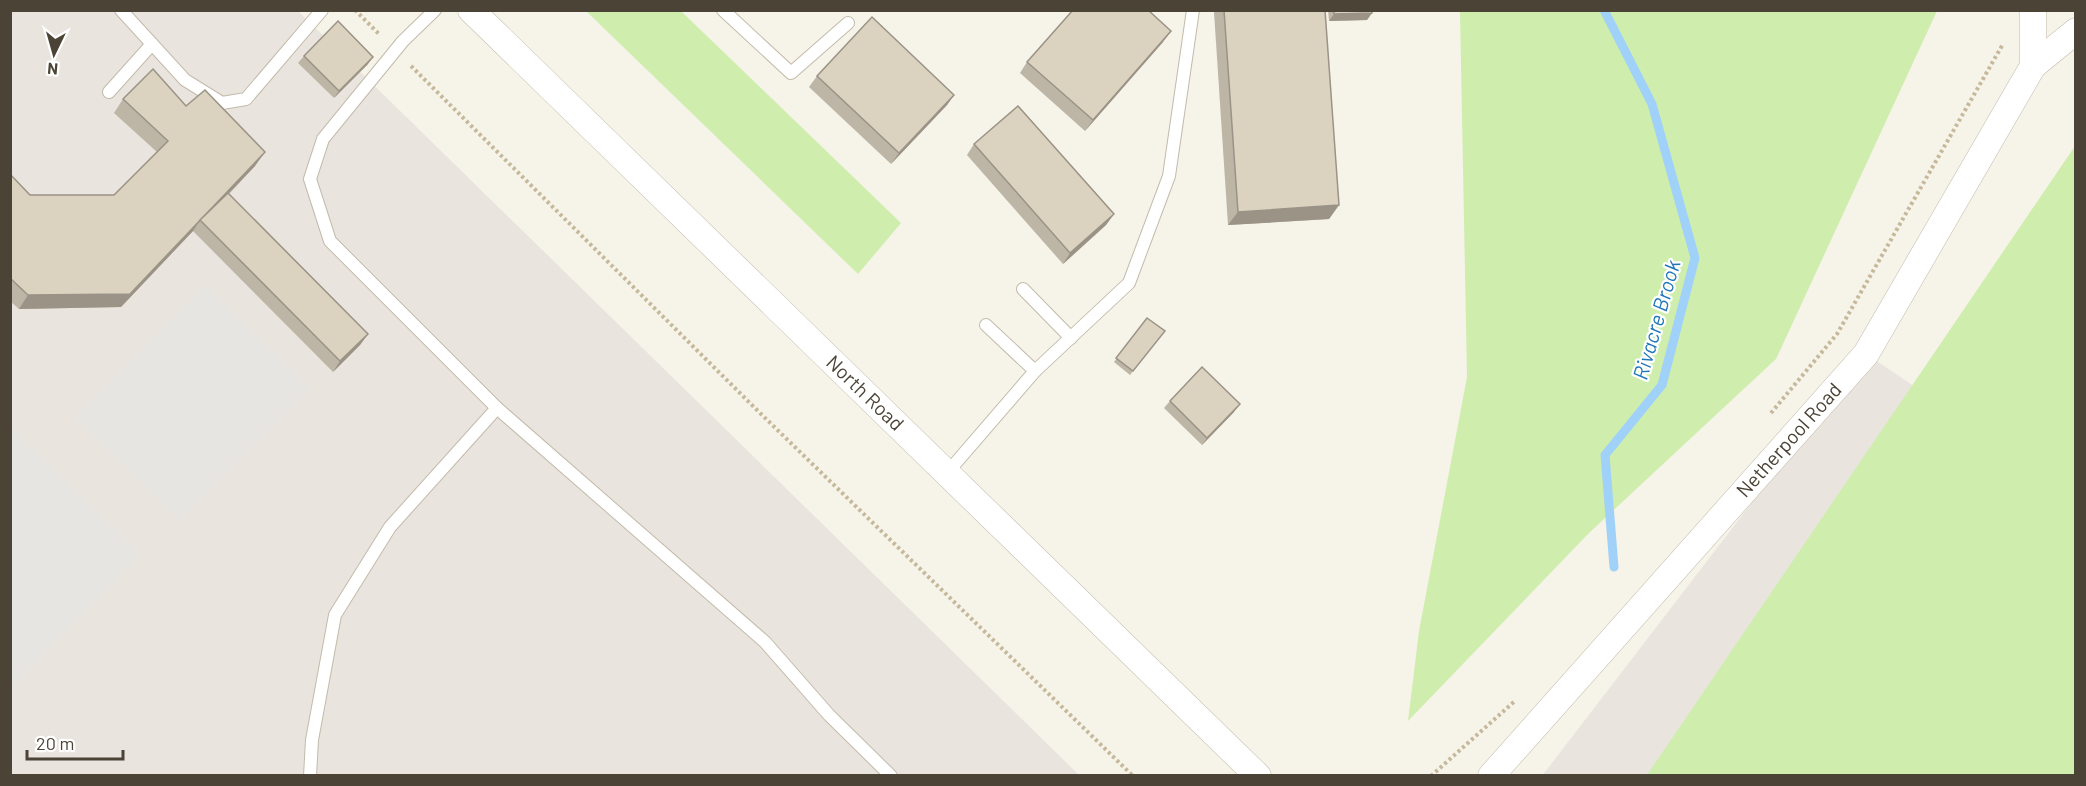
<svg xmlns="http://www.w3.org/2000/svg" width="2086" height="786" font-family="Barlow,sans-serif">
<rect width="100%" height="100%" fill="#f6f3e9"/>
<!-- industrial -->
<g fill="#e9e4de">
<polygon points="10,11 298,11 1079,775 11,775"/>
<polygon points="1866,354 2075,494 2075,775 1542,776"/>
</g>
<!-- green -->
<g fill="#cfeeae">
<polygon points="586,11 681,11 901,223 858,274"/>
<polygon points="1460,11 1937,11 1776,359 1589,533 1408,721 1419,631 1467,377"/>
<polygon points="2075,146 2075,775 1647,775"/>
</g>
<!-- parking -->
<g fill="#e7e5e1">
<polygon points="205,285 310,389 179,521 74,417"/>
<polygon points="10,428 140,554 11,687 10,686"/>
</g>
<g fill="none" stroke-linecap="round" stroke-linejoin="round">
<!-- stream -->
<polyline stroke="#a0d1f8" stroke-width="9" points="1604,10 1652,104 1695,258 1662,385 1605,455 1614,567"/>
<!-- service casing -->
<g stroke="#c3bbab" stroke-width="14">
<g id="service">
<polyline points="121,10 185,80 222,103 246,99 322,10"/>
<polyline points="435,10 403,41 323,139 310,179 330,241 497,408 765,642 829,715 891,776"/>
<polyline points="723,10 791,73 848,23"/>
<polyline points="109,92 152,44"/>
<polyline points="1023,289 1071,338"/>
<polyline points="986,325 1035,371"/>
<polyline points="947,473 1035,371 1129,283 1169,176 1193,10"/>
<polyline points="310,776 312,740 335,615 390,527 497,408"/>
</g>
</g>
<!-- minor casing -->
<g stroke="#c3bbab" stroke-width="27">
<g id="minor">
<polyline points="471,10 1258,776"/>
<polyline points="2033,10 2033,66"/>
<polyline points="1491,776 1866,354 2033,66 2076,31"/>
</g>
</g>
<!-- path -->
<g stroke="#c6b89a" stroke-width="4" stroke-dasharray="3 3" stroke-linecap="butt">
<polyline points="355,10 380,35"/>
<polyline points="411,66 761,414 1133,776"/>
<polyline points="1771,413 1837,334 2003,44"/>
<polyline points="1431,776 1516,700"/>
</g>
<!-- service -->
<use href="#service" stroke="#fff" stroke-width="12"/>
<!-- minor -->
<use href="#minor" stroke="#fff" stroke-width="26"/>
</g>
<!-- wall -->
<g fill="#bdb5a5">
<polygon points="1215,10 1325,10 1339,205 1329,219 1228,225 1214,12"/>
<polygon points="1328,10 1372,10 1372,13 1367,20 1329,21"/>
<polygon points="1163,42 1085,131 1020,73 1027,62"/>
<polygon points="304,56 368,64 334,98 298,63"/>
<polygon points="817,76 954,95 947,105 891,164 809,87"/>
<polygon points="123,99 186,106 255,166 229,194 368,334 360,345 333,372 193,231 121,307 19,309 10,301 10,174 30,195 114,195 157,152 114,113"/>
<polygon points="974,144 1114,214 1106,225 1063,264 967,155"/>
<polygon points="1147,318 1165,331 1130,375 1114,362"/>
<polygon points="1170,401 1234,412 1202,445 1164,408"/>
</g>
<!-- shaded-wall -->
<g fill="#9a9386">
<polygon points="1372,13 1367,20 1329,21 1334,14"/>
<polygon points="1171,31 1163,42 1085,131 1093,120"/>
<polygon points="373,57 368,64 334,98 339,91"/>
<polygon points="954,95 947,105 891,164 899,153"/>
<polygon points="265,152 255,166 202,221 200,220"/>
<polygon points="1339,205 1329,219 1228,225 1238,212"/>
<polygon points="1114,214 1106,225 1063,264 1070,253"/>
<polygon points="200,220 193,231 121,307 19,309 28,295"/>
<polygon points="368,334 360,345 333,372 340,361"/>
<polygon points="1240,404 1234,412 1202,445 1207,438"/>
</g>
<!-- building -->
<g fill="#dcd2c0" stroke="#9a9386" stroke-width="1.5">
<polygon points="1073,10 1148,10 1171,31 1093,120 1027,62"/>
<polygon points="1224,10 1325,10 1339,205 1238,212"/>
<polygon points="1334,10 1372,10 1372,13 1334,14"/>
<polygon points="872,17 954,95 899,153 817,76"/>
<polygon points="338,21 373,57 339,91 304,56"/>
<polygon points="153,69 186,106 205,90 265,152 130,294 28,295 10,278 10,174 30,195 114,195 168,141 123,99"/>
<polygon points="1018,106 1114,214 1070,253 974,144"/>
<polygon points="228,193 368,334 340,361 200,220"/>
<polygon points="1147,318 1165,331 1133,371 1116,358"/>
<polygon points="1202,367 1240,404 1207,438 1170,401"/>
</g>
<g text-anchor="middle" stroke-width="4.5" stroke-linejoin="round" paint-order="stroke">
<!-- street labels -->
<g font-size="20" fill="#4b4436" stroke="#fff">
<text transform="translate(865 393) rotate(44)" y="7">North Road</text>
<text transform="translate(1789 440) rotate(-48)" y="7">Netherpool Road</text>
</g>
<!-- water labels -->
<g font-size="21" font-style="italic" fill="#2176bb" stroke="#fff">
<text transform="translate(1657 320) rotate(-74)" y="7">Rivacre Brook</text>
</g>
</g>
<!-- border -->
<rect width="2086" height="786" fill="none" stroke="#4b4436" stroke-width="24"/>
<!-- north arrow -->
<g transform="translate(54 54) rotate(185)" stroke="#ffffff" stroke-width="4.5" paint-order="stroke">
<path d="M0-4.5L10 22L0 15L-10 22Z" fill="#4b4436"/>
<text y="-9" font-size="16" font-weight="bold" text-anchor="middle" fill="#4b4436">N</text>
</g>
<!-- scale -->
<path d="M27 750v9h96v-9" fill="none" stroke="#4b4436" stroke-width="3"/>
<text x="36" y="750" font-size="18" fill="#4b4436" stroke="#ffffff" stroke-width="4.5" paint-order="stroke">20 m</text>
</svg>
